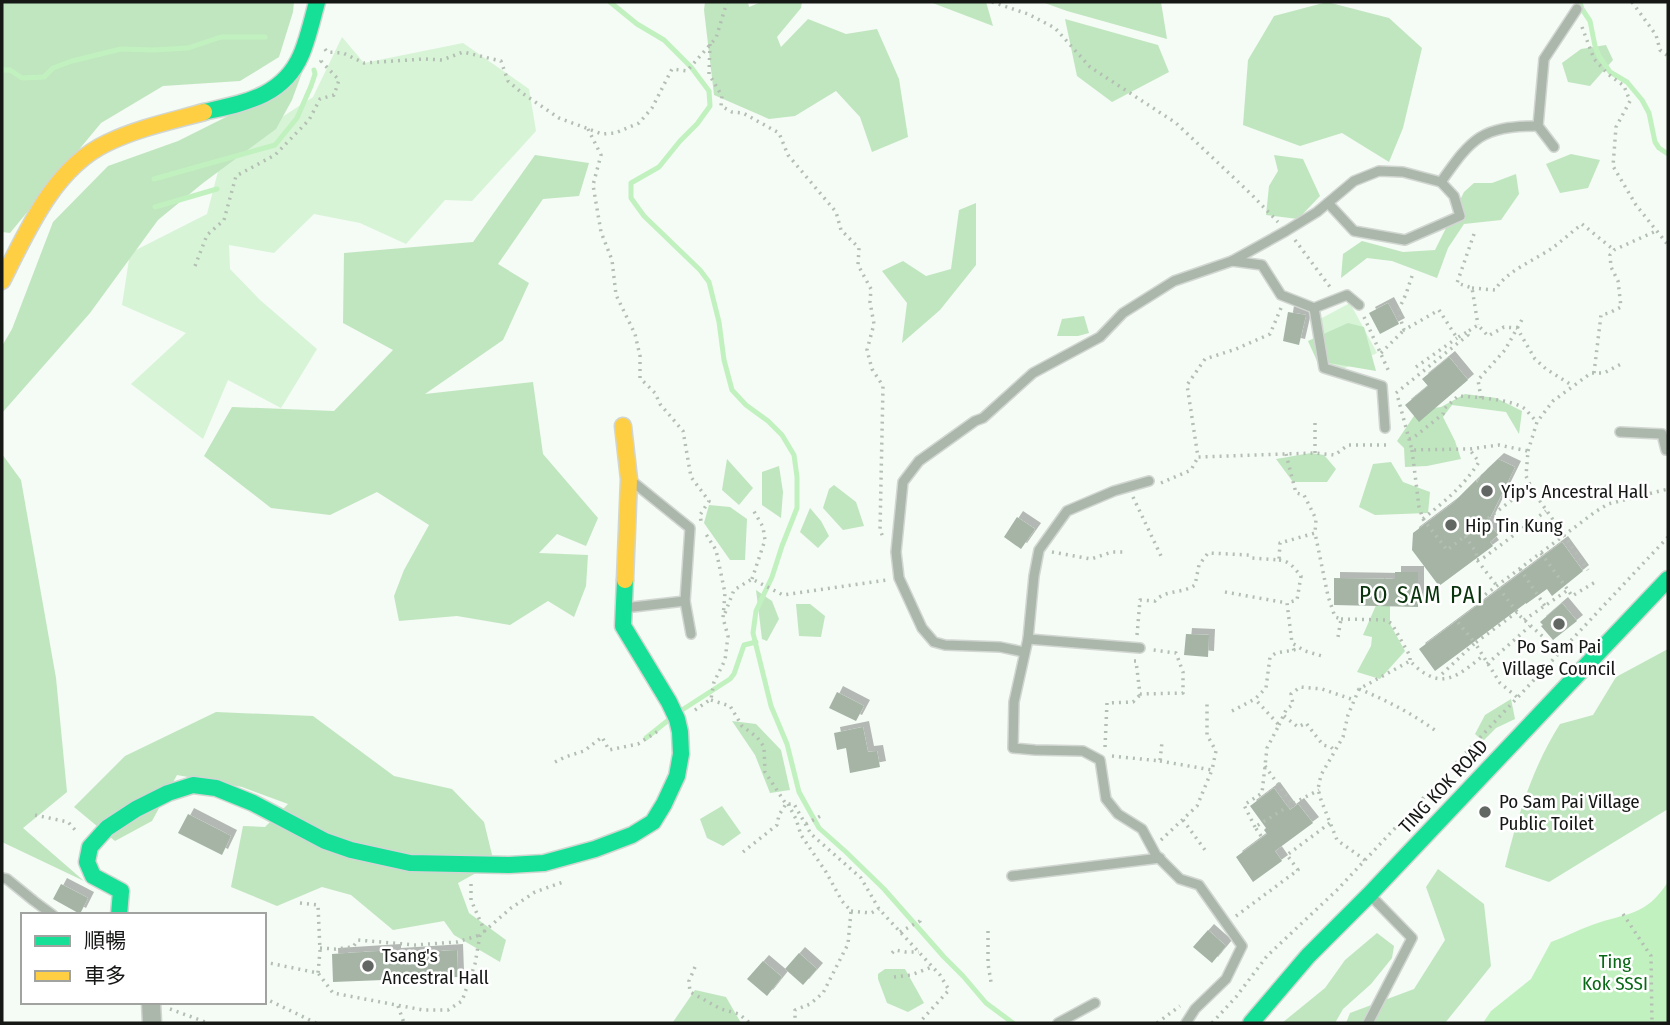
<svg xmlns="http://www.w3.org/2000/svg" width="1670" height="1025" font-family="'Fira Sans Condensed','Noto Sans TC',sans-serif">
<defs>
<filter id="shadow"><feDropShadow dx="6" dy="-6" stdDeviation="0" flood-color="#0004"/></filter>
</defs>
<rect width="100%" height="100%" fill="#f5fbf5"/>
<!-- green -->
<g fill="#d7f4d7">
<polygon points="342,37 364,63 463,43 529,89 536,131 472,201 445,200 406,244 360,223 314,214 274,253 229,245 230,269 260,300 317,349 281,408 228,380 203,439 131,384 186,333 122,305 130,253 207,214 222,156 313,97"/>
<polygon points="1350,303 1377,353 1332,374 1320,319"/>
</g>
<!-- forest -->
<g fill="#c0e6bf">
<polygon points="2,2 294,2 293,12 279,57 240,81 163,86 101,123 10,233 2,232"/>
<polygon points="705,2 748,2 749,7 761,2 802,2 801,8 777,37 781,47 808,19 846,34 877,29 899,79 908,137 872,152 860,117 836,91 795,116 769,119 714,95 704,10"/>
<polygon points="930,2 986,2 993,26"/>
<polygon points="1042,2 1161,2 1167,39 1067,11"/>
<polygon points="1327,2 1389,18 1422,48 1403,128 1389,162 1342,133 1300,146 1243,125 1248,60 1274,16"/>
<polygon points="1065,19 1158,45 1169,72 1112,102 1077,76"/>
<polygon points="314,40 292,100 276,129 203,183 158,220 90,313 2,413 2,346 12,329 53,222 108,166 178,141 282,89"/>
<polygon points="1606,45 1613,60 1590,86 1568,82 1562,63 1581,49"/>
<polygon points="1571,154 1600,160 1588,188 1560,193 1546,164"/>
<polygon points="535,155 589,163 579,196 543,199 498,264 529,283 503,340 425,394 533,382 543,454 598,518 586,546 557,534 539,553 588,555 586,586 574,617 548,601 510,625 457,616 399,621 394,596 404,570 429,525 377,492 330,515 271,508 204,456 232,407 334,411 393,350 343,323 344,253 473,242"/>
<polygon points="1274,155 1303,159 1320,196 1298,219 1266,215 1269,186 1278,171"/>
<polygon points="1516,174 1519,194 1501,220 1464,224 1448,248 1437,278 1392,261 1367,258 1341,278 1343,254 1362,241 1403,252 1435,250 1464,192 1474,183 1492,183"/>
<polygon points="976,203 976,265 940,310 902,343 907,303 882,271 903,261 926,276 951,269 959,210"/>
<polygon points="1084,316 1089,333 1078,336 1057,336 1062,319"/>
<polygon points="1348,323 1364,327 1376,371 1317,361 1308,341"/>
<polygon points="1465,394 1496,398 1522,411 1519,434 1506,412 1452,405 1443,417 1455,441 1461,459 1427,466 1405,467 1404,448 1397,441 1418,410 1441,407"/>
<polygon points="1311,453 1324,455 1336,469 1327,482 1293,482 1276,459"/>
<polygon points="2,454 21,480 56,678 67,792 23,828 84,881 2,842"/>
<polygon points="727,459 753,488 739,505 722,490"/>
<polygon points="1391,462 1403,482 1430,492 1428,513 1375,515 1359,507 1373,464"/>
<polygon points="779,466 783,492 781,518 762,505 762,472"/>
<polygon points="834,485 856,502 864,526 843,530 823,508 829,489"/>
<polygon points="709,505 730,507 747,519 745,560 730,560 704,523"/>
<polygon points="810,508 821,521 829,536 818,548 800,532"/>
<polygon points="1384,578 1390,582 1390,624 1405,651 1380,679 1357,672 1371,646 1372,637 1363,635 1384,587"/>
<polygon points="756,590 772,601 779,619 767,641 762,639"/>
<polygon points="796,604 810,604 825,616 821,637 799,636"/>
<path d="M1668 649V809L1549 882 1505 867C1517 818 1532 768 1560 724L1593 715 1616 677Z"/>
<polygon points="1511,699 1515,719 1496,728 1483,741 1475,734 1485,715"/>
<polygon points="216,712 313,716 394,776 452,789 484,822 494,863 458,883 469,913 506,940 500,962 454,935 444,921 393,930 351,895 322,887 277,906 231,887 243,826 265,827 288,804 242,787 177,775 152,821 115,841 74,807 125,756"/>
<polygon points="732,721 756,724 781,750 790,790 770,793 755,755"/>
<polygon points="722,806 741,833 723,846 707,838 700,819"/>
<polygon points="1438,869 1484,904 1491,966 1445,1023 1346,1023 1350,1013 1414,989 1445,940 1426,887"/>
<polygon points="1377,933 1394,946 1392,958 1371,984 1343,1009 1335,1023 1282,1023 1325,988 1345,960"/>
<polygon points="885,969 905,969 924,1003 908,1012 887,1003 878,979 878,974"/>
<polygon points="695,990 726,997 741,1023 676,1023 673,1022"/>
</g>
<!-- water -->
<path fill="#c2f1c0" d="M1668 882V1023H1483L1491 1011 1531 979 1551 942C1565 937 1578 930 1592 925 1628 912 1645 917 1668 882Z"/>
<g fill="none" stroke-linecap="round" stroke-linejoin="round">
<!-- stream -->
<g stroke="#c2f1c0" stroke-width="5">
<polyline points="610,2 637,24 664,40 691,67 709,91 710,106 697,124 680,141 659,167 631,183 631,198 644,216 700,270 709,282 719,322 724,360 732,390 746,405 768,421 782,435 794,455 797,477 797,508 782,546 772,577 756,611 753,633 771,706 787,744 799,792 819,828 846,852 884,889 944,957 963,976 986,1003 1013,1023"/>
<polyline points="1580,2 1582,9 1590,21 1595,46 1599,56 1610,72 1627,82 1642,100 1649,113 1655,142 1659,148 1668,154"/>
<polyline points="2,70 10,70 22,78 44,77 53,68 72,61 121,49 153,50 188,48 221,37 265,37"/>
<polyline points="154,179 275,145 297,118 311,86 315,74 314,70"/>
<polyline points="155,207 217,189"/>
<polyline points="682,710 730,679 734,674 744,645 756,642"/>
<polyline points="646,738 671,718"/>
</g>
</g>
<!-- building -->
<g fill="#a5b4a5" filter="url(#shadow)">
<polygon points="1388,303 1399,324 1380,334 1369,313"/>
<polygon points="1288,312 1306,315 1299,345 1283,341"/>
<polygon points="1449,357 1468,380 1419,422 1405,405 1428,386 1422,379"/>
<polygon points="1498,459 1515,467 1488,522 1498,535 1490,542 1493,546 1439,586 1412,550 1413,533 1453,503 1476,480 1477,483 1481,475"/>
<polygon points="1017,517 1035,529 1021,549 1004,537"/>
<polygon points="1562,542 1583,571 1552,596 1547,589 1526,604 1526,603 1435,671 1419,649"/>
<polygon points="1395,572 1418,572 1418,607 1334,605 1334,578 1395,579"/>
<polygon points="1562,603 1577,621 1553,640 1541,626 1543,625 1540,622"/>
<polygon points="1186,634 1209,635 1208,657 1184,655"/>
<polygon points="837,692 864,706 856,721 829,708"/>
<polygon points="863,727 868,752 877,751 880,767 850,773 846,748 837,750 834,733"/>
<polygon points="1274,788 1290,810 1298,804 1313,823 1275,851 1282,861 1253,882 1236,857 1267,834 1264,830 1266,828 1250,806"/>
<polygon points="188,814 231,836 222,855 178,833"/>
<polygon points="61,884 88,898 80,914 53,899"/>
<polygon points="1208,930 1226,946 1212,963 1193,947"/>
<polygon points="395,950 395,954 457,950 458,977 333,982 332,954"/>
<polygon points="799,953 817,969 803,985 785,969"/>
<polygon points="763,961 782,977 767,996 747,979"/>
</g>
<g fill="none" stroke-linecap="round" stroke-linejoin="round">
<!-- lane casing -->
<g stroke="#d2d6d2" stroke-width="12">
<g id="lane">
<polyline points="1554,147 1538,126 1544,59 1577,9"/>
<polyline points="1328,203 1354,231 1405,240 1460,216 1454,196 1441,182"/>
<polyline points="1232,261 1262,265 1281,295 1314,308 1347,295 1359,305"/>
<polyline points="1314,308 1324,368 1382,386 1385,428"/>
<polyline points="1620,432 1662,434 1666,450 1668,450"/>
<polyline points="1149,481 1114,491 1067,511 1039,550 1034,576 1028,639 1014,702 1013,748 1035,750 1083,751 1100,760 1106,799 1118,814 1142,829 1156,855 1180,879 1199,885 1242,946 1226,979 1195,1009 1186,1023"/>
<polyline points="633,482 690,528 685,601 691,634"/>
<polyline points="624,608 685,601"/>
<polyline points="1028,639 1140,648"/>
<path d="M1024 652 1000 647 945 645 934 642 922 628 899 578 896 552 903 482 919 461 975 421 983 418 1033 373 1100 337 1123 313 1174 281 1232 261 1286 231 1317 212 1354 181 1379 171 1403 172 1441 182C1472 138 1481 126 1538 126"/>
<polyline points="1012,876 1160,858"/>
<polyline points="2,878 7,879 34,901 53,915"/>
<polyline points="1058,1023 1095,1003"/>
<polyline points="1368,1023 1412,938 1371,896"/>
</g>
</g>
<!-- street casing -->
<g stroke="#d2d6d2" stroke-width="21">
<polyline id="street" points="151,1002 152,1023"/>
</g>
<!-- fast casing -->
<g stroke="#d2d6d2" stroke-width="19">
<g id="fast">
<path d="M204 112C243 103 283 97 301 55 308 39 312 20 317 2"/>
<polyline points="119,915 121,891 93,876 87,862 90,847 107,828 136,809 168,793 193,785 216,788 253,803 325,841 351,850 410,863 509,865 544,863 595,849 632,835 653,822 664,804 677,776 681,754 680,732 677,719 669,702 623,626 625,580"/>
<polyline points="1251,1023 1308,956 1369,895 1668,579"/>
</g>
</g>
<!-- slow casing -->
<g stroke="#d2d6d2" stroke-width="19">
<g id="slow">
<path d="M2 281C27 231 54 168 107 143 138 128 172 121 204 112"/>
<polyline points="623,426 629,479 625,580"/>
</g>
</g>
<!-- path -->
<g stroke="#b4bfb4" stroke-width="3.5" stroke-dasharray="2 5" stroke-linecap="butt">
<polyline points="992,2 1028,14 1055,28 1090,67 1176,123 1252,195 1278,222"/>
<polyline points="1632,2 1656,35 1660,50 1668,56"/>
<polyline points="1582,27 1594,59 1608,74 1624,86 1630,101 1616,127 1613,166 1636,205 1668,245"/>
<polyline points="710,44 709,74 722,96 721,106 732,112 743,113 779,133 788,155 836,212 841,230 859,248 858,265 871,289 870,302 874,324 867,350 872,369 883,386 880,530 883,537"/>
<polyline points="325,49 327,52 343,53 364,63 424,59 442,60 463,52 501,61 508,81 522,93 559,118 602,134 615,133 639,123 652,108 672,69 687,71 716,38 727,2"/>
<polyline points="588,129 601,155 593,185 601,232 612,260 616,295 635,334 640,356 640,378 655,393 660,404 683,431 691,477 709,501 700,515 701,521"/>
<polyline points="1474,234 1457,283 1472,288 1478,325"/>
<polyline points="1295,240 1330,287"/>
<polyline points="195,266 207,235 224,220 236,176 275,155 309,120 320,99 334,95 339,80 321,61 322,60"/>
<polyline points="1412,276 1406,294 1398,311 1404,330 1439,310 1457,338 1467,332"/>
<path d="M1472 288 1495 290C1507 270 1536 260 1555 246 1564 239 1573 231 1582 224L1614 250"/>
<polyline points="1281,308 1270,334 1236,349 1205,359 1187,385 1198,457 1315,453 1335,455 1348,445 1388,445"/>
<polyline points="1364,317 1390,374"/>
<polyline points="1381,353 1404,330"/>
<polyline points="1416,367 1457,338"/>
<polyline points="1594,373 1601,315 1609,313 1621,307 1618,281 1611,267 1610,255 1614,250 1656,231"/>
<polyline points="1396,393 1468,335 1467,332 1478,325 1488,336 1504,327 1517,328 1535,359 1546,369 1573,386"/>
<polyline points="1398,398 1412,450 1470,449 1499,445 1528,451 1526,476 1533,491 1588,570"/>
<polyline points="1481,398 1478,380 1505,350 1524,316"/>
<path d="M1409 439 1413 438 1443 414 1444 409 1458 396C1474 397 1512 399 1525 409 1529 413 1533 418 1537 422"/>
<polyline points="1412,450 1419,507 1423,519 1447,550 1530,486"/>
<polyline points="1528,451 1537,422 1553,401 1591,373 1604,373 1623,363"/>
<polyline points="1315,453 1315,420"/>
<polyline points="1286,454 1296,493 1304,495 1316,519 1315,533"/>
<polyline points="1161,483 1191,470 1198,457"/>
<polyline points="1133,497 1162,558"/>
<path d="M1423 519C1447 499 1462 488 1479 462L1470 450"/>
<polyline points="1465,536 1476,552 1477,560 1521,617 1560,652"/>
<polyline points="1052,552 1091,559 1112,552 1124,552"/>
<polyline points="1541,553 1568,590"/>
<path d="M1279 560C1290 561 1294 568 1301 576L1297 600 1287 603 1292 643 1305 651 1322 656"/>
<polyline points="1477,560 1482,559 1546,511"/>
<polyline points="1520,569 1545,606"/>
<polyline points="752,579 765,540 763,527 752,508"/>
<polyline points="1225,592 1287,603"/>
<polyline points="1474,603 1595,512 1608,504 1668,489"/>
<polyline points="1517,612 1475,643 1500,683 1517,697"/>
<polyline points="725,613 734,590 752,579 783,595 887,580"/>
<polyline points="1341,619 1386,620 1392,624 1410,656 1410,661"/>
<polyline points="1524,620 1568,590 1572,596 1597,581"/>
<path d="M1137 635 1140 600 1155 601C1166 589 1183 594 1195 585L1199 565 1208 553 1249 555 1252 558 1279 560 1280 543 1315 533 1328 596 1335 617 1341 619 1338 637"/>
<polyline points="1134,661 1136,661 1140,694 1183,693 1183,672 1176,653 1153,650"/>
<polyline points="1487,664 1530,626"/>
<polyline points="1442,674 1475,643 1457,621"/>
<path d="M1359 689C1386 700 1413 714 1436 731"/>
<polyline points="711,700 730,706 742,726 757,737 764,747 765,772 786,804 794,804 811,834 861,878 879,909 940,975 949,990 919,1023"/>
<polyline points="695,710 711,699 714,682 725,660 728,636 723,618 725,593 716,550 704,531"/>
<polyline points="1232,711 1255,699 1266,688 1270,657 1276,653 1294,650 1292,645"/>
<polyline points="1284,716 1298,727 1306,723 1323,745 1331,747 1335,751"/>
<polyline points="1279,725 1286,710 1293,704 1291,694 1300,687 1322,689 1354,700"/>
<polyline points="1105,747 1107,703 1133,702 1140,695"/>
<polyline points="1112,756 1160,761 1162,742"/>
<polyline points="1160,761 1212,770 1216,751 1207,735 1207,701"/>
<polyline points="555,762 565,757 584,751 602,737 609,750 638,744 658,731"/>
<polyline points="1265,766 1292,804"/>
<polyline points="788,804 796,819 801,835 826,872 842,901 851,911 848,944 823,993 810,1004 795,1010 795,1023"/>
<polyline points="35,815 68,822 76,831"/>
<polyline points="1183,820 1205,850"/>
<polyline points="806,824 824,814"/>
<polyline points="1255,827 1244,805 1262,793 1267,748 1279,725 1255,699"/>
<polyline points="1261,836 1255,827 1292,804 1319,790"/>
<polyline points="1161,840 1197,806 1212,770"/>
<polyline points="743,852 777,825 779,815 786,804"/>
<path d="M1365 860 1337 840 1321 800 1318 789 1321 775 1343 737 1348 715 1359 689 1410 661C1415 666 1421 672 1428 675 1449 687 1467 668 1483 656"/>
<polyline points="471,884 471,900 485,932"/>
<polyline points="300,903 318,905 320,951 318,973"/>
<polyline points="851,911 871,913 879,909"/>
<polyline points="1623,914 1651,956 1652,1023"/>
<polyline points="1236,916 1298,870 1287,855 1330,823"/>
<polyline points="988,931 988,964 991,982"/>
<polyline points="900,932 920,921 920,917"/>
<polyline points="320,948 335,949 353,947 358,940 415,945 457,942 480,935"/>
<polyline points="892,953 895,950 906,952 919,952"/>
<polyline points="264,962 318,973 333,993 423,1010 448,1010 462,1001 475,964 480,935 511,908 535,892 563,882"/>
<polyline points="695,967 689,981 690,992 721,1009 739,1014 750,1023"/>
<polyline points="894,977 911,975 932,967"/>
<polyline points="264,998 316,1023"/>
<polyline points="398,1006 404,1023"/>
<polyline points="170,1009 208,1023"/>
<polyline points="1157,1023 1180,1006"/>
<polyline points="1212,1023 1236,997 1267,956 1337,890 1668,537"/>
</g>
<!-- lane -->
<use href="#lane" stroke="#aab7aa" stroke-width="9"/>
<!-- street -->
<use href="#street" stroke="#aab7aa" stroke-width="18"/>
<!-- fast -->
<use href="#fast" stroke="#16e098" stroke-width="16"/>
<!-- slow -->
<use href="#slow" stroke="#ffcf43" stroke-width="16"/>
</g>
<!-- markers -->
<g fill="#636763" stroke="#fff" stroke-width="2.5">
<circle cx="1487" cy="491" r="7"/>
<circle cx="1451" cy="525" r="7"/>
<circle cx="1559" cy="624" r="7"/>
<circle cx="1485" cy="812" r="7"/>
<circle cx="368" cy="966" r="7"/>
</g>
<g text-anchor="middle" stroke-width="5" stroke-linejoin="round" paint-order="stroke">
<!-- poi labels -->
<g font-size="19" fill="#151815" stroke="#fff" text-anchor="start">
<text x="1501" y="498">Yip's Ancestral Hall</text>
<text x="1465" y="532">Hip Tin Kung</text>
<text x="1559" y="653" text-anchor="middle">Po Sam Pai<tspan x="1559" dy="22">Village Council</tspan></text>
<text x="1499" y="808">Po Sam Pai Village<tspan x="1499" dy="22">Public Toilet</tspan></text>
<text x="382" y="962">Tsang's<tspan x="382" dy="22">Ancestral Hall</tspan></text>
</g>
<!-- street labels -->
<g font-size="19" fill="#151815" stroke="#fff">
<text transform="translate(1443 786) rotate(-47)" y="7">TING KOK ROAD</text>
</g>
<!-- park labels -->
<g font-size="19" fill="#0a6917" stroke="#fff">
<text x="1615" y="968">Ting<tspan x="1615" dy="22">Kok SSSI</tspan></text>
</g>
<!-- quarter labels -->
<g font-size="23" letter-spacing="2" fill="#0a340d" stroke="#fff">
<text x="1422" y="603">PO SAM PAI</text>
</g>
</g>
<!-- border -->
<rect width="1670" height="1025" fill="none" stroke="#151815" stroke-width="7"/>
<!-- legend -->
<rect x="21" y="913" width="245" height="91" fill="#ffffff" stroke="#a1a3a1" stroke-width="2"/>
<rect x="35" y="936" width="35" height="10" fill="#16e098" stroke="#a1a3a1" stroke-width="2"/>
<text x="84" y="948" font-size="21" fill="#151815">順暢</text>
<rect x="35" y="971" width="35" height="10" fill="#ffcf43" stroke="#a1a3a1" stroke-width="2"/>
<text x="84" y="983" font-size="21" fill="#151815">車多</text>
</svg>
